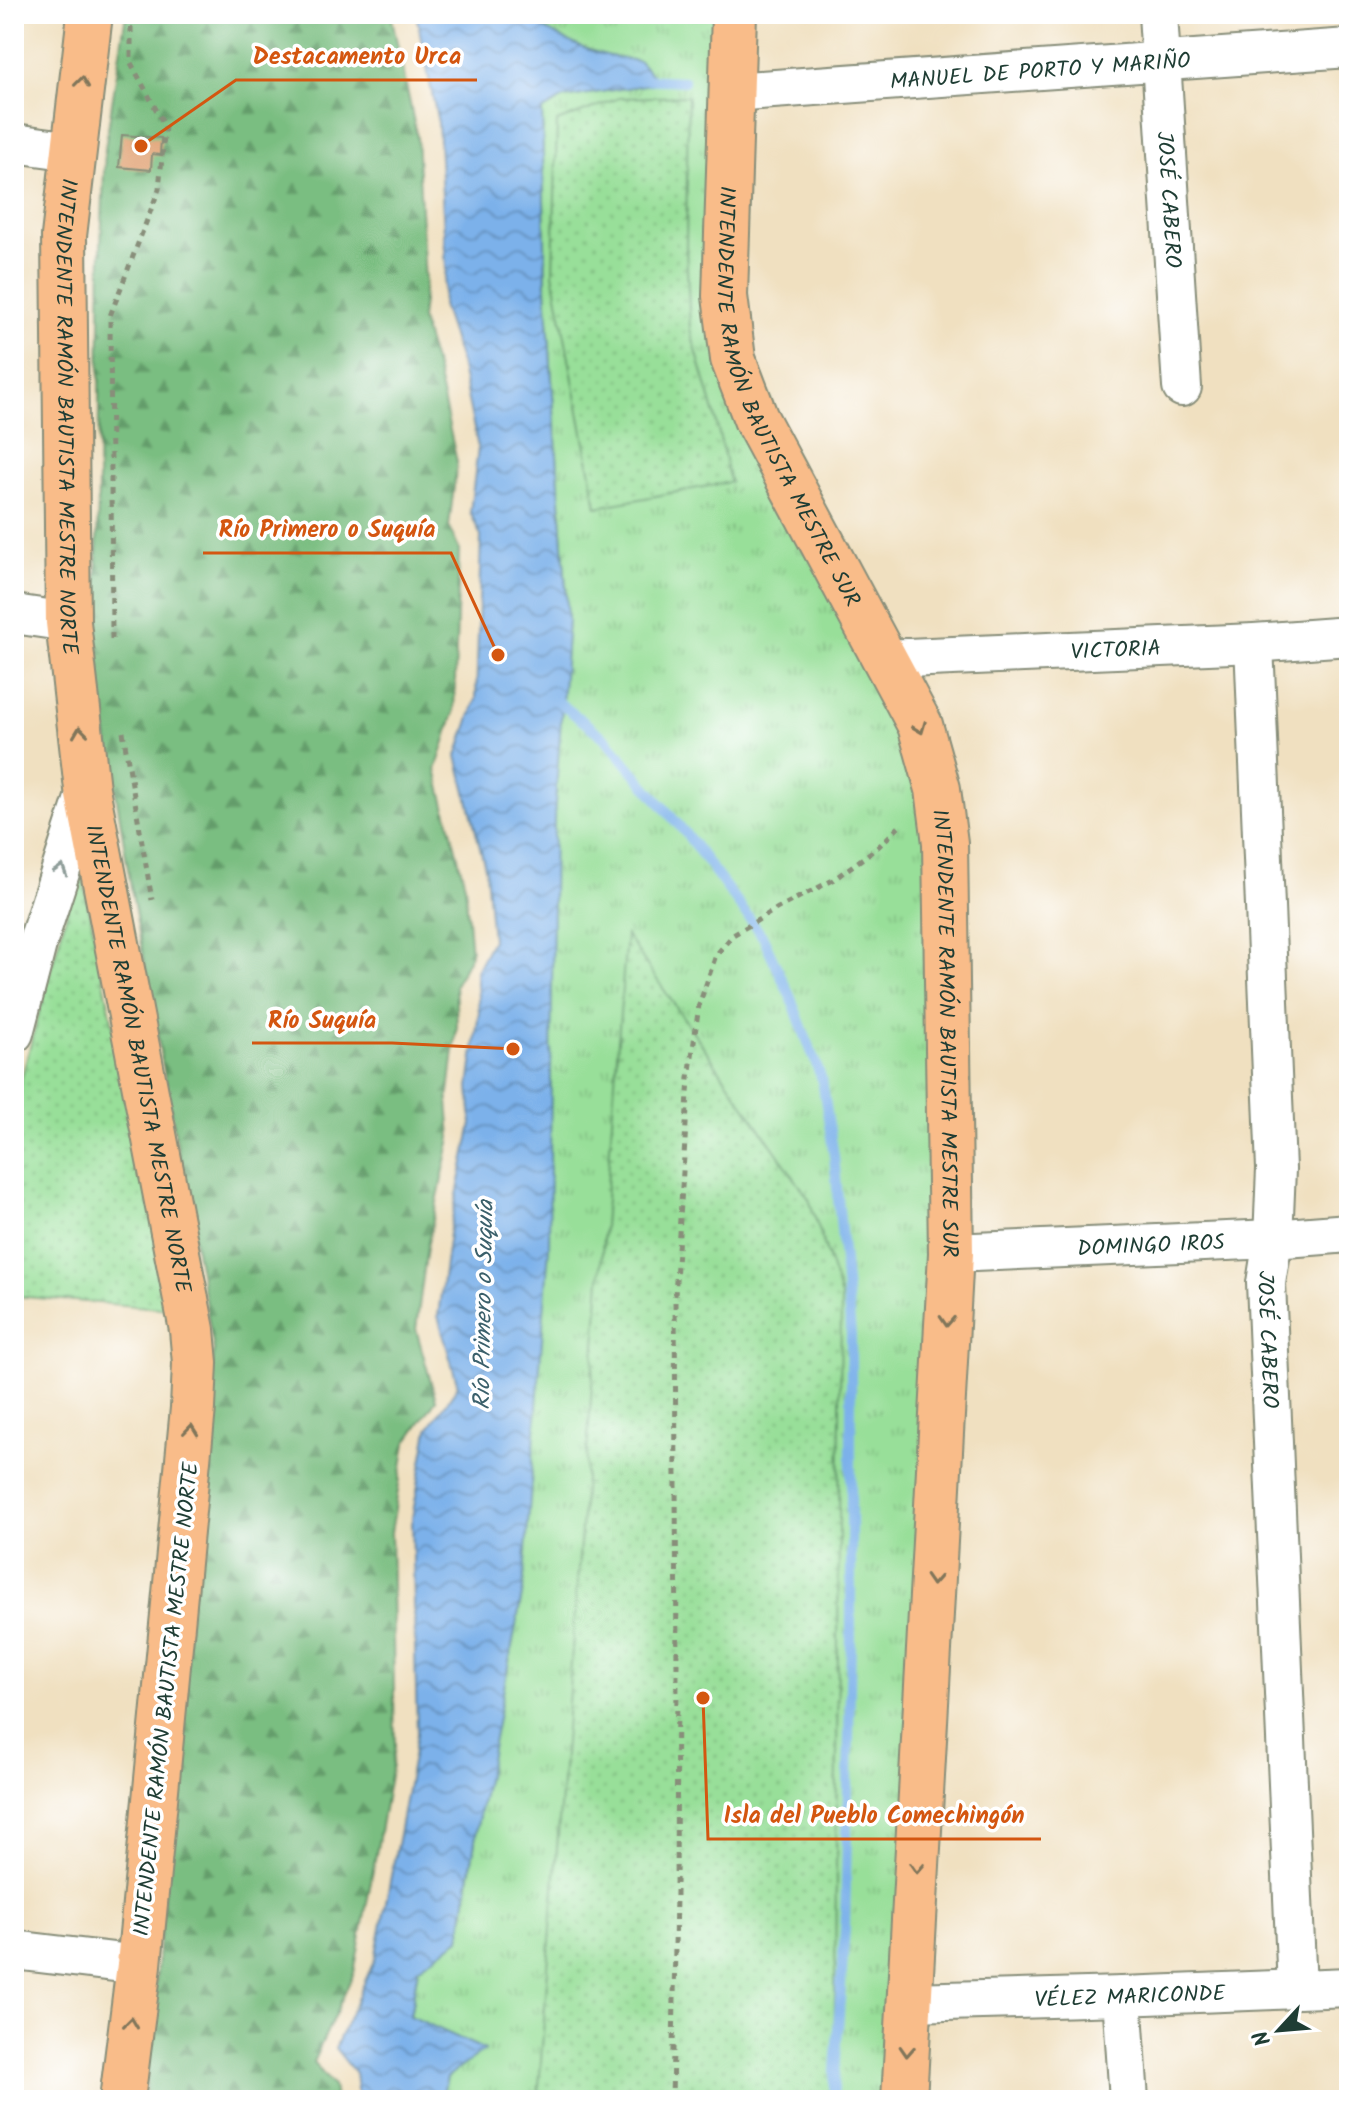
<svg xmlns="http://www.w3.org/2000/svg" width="1363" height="2114" font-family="Kalam,sans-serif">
<defs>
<pattern id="grass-tufts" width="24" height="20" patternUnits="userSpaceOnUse" patternTransform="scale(2)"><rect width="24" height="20" fill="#98df99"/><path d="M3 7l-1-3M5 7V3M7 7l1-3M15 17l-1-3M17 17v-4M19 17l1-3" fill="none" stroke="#83c084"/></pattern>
<pattern id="forest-firs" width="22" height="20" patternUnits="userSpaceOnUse" patternTransform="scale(2)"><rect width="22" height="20" fill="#7abe81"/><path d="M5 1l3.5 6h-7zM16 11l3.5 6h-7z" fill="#639c6a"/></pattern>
<pattern id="park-dots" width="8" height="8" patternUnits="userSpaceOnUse" patternTransform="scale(2)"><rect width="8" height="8" fill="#98df99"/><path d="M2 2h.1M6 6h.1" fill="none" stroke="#83c084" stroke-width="1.8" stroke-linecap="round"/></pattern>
<pattern id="water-waves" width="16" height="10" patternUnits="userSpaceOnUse" patternTransform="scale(2)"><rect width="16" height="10" fill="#7cb1ea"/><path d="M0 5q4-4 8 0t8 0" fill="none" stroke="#6591be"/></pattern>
</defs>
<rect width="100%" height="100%" fill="#fff"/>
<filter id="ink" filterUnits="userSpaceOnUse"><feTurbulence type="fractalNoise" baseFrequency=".0125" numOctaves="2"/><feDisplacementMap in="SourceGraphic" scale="16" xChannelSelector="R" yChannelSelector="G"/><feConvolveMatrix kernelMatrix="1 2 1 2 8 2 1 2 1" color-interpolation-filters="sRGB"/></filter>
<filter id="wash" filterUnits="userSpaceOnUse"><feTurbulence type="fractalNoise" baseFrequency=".006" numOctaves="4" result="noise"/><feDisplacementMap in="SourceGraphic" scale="32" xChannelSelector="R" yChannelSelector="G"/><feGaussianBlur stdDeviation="1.8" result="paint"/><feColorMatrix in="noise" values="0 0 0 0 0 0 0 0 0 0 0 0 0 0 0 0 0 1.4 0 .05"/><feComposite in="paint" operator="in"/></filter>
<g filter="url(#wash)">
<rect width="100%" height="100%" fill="#f0e0c0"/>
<!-- grass -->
<path fill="url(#grass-tufts)" stroke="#5c8e66" stroke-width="2" d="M540 14H734L725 296 884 659 945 843 904 2100H441L447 2077 484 2050 410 2016 418 1968 460 1939 478 1821 568 620 546 289 542 110 564 98 652 83 639 61C597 56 577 47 540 26Z"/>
<!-- forest -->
<polygon fill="url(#forest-firs)" stroke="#4c7e5a" stroke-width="2" points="126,14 391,14 417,137 425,282 421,319 437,372 457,462 449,526 459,550 454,713 436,770 465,885 471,954 455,985 457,1025 448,1101 451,1138 427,1247 416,1329 436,1400 406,1443 391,1532 395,1747 378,1843 354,1973 313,2062 333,2086 335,2100 145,2100 214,1350 131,888 105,723 96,637 101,247 105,148"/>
<!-- park -->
<g fill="url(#park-dots)" stroke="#5c8e66" stroke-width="2">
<polygon points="688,96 686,248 690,329 715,416 730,482 597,507 553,273 557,122 619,98"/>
<polygon points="80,864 171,1309 14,1296 14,1105"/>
<polygon points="626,935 809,1199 841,1297 834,2100 538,2100"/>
</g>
<!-- water -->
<path fill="url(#water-waves)" stroke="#4e778f" stroke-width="2" d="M416 14H540L541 27C577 47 597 56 639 61L652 75V84L564 98 542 111 546 289 568 620 554 819 549 1248 523 1590 478 1821 460 1939 418 1968 410 2016 485 2050 447 2077 441 2100H358L355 2073 335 2048 375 1959 400 1829 417 1734 412 1518 428 1429 458 1386 438 1316 449 1233 472 1124 469 1087 479 1012 476 971 492 940 486 871 457 756 476 699 481 536 470 512 478 448 459 358 442 305 446 268 438 123Z"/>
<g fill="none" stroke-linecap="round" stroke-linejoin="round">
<!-- stream -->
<g stroke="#7cb1ea" stroke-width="10">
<polyline points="638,79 684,81"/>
<polyline points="552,697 606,739 687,835 763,937 791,998 822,1080 834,1156 851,1334 851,1640 845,1929 833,2100"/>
</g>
</g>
<g id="blocks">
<!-- building -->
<polygon fill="#e1a273" points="122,135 161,138 160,155 152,154 151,170 119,167"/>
</g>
</g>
<g filter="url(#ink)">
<use href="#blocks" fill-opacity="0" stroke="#888e7a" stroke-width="2"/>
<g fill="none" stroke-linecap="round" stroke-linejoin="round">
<!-- minor casing -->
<g stroke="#888e7a" stroke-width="42">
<g id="minor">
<path id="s1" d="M1158 14 1182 387"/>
<path id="s2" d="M731 92 1349 48"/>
<polyline points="14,143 73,151"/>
<polyline points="14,614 68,622"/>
<path id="s3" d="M1254 643 1276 1169 1273 1239 1266 1283 1297 1989"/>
<path id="s4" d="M884 659 1254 643 1349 636"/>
<polyline points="14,1033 37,944 87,789"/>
<path id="s5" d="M951 1253 1273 1239 1349 1233"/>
<polyline points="14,1950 139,1965"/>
<polyline points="1122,1996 1129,2100"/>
<path id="s6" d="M910 2002 1122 1996 1349 1987"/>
</g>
</g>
<!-- primary casing -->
<g stroke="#888e7a" stroke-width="48">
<g id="primary">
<path id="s7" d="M90 14 64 236 68 622 87 789 192 1330 195 1363 193 1408 139 1965 122 2100"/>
<path id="s8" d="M734 14 725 296 733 359 756 419 920 725 938 789 945 843 951 1253 904 2100"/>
</g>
</g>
<!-- path -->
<g stroke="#888e7a" stroke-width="5" stroke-dasharray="6 6" stroke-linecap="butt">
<polyline points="112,639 110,316 159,189 165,126 131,63 131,23"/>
<polyline points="123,732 152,900"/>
<polyline points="672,2100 676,1896 677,1671 675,1296 689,1078 699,1005 716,955 733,935 778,908 833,880 878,847 901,825"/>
</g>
<!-- minor -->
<use href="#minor" stroke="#fff" stroke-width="38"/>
<!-- primary -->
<use href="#primary" stroke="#f9bc89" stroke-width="44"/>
</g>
<!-- one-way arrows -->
<defs><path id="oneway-chevron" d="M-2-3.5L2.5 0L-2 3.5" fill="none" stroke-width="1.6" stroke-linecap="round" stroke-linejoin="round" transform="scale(2)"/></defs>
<g stroke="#81765a">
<use href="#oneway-chevron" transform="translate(82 82) rotate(-83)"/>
<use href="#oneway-chevron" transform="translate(920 728) rotate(69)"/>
<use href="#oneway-chevron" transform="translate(80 732) rotate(-97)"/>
<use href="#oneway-chevron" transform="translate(947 1321) rotate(93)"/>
<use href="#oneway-chevron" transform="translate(191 1430) rotate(-84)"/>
<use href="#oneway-chevron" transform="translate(933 1580) rotate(93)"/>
<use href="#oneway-chevron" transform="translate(917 1868) rotate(93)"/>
<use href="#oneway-chevron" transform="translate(131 2023) rotate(-83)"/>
<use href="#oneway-chevron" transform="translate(907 2051) rotate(93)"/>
</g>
<use stroke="#8f9e9a" href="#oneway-chevron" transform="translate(61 870) rotate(-72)"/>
</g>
<g text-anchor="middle" stroke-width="7" stroke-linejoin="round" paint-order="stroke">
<!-- street labels -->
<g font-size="22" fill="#1f3d34" stroke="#fff">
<text dy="8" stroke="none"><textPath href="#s2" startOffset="310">MANUEL DE PORTO Y MARIÑO</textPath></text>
<text dy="8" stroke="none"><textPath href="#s1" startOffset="186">JOSÉ CABERO</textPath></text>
<text dy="8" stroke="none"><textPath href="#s8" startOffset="396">INTENDENTE RAMÓN BAUTISTA MESTRE SUR</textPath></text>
<text dy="8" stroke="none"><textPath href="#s7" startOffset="404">INTENDENTE RAMÓN BAUTISTA MESTRE NORTE</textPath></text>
<text dy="8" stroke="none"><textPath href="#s4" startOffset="232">VICTORIA</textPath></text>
<text dy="8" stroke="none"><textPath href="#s8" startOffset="1068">INTENDENTE RAMÓN BAUTISTA MESTRE SUR</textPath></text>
<text dy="8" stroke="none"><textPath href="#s7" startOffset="1052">INTENDENTE RAMÓN BAUTISTA MESTRE NORTE</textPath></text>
<text dy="8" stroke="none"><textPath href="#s5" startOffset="200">DOMINGO IROS</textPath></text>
<text dy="8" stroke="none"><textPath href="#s3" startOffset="698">JOSÉ CABERO</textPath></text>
<text transform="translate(165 1699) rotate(-84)" y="8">INTENDENTE RAMÓN BAUTISTA MESTRE NORTE</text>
<text dy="8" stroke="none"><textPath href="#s6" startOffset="220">VÉLEZ MARICONDE</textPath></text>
</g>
<!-- water labels -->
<g font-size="24" font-style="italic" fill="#3b606b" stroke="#fff">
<text transform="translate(483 1305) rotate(-89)" y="8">Río Primero o Suquía</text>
</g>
</g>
<!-- callouts -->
<path fill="none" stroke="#d45610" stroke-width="3" d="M141 146L236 80H477M498 655L451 553H203M513 1049L392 1043H252M703 1698L708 1839H1041"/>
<g fill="#d45610" stroke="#fff" stroke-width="3">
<circle cx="141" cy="146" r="8"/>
<circle cx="498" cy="655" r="8"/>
<circle cx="513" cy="1049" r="8"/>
<circle cx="703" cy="1698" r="8"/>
</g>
<g font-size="24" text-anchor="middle" font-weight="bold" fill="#d45610" stroke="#fff" stroke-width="7" stroke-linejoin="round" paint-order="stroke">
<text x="357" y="64">Destacamento Urca</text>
<text x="327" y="537">Río Primero o Suquía</text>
<text x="322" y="1028">Río Suquía</text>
<text x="874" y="1823">Isla del Pueblo Comechingón</text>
</g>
<!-- margin -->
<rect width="1363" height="2114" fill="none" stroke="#fff" stroke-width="48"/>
<!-- north arrow -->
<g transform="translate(1279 2030) rotate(244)" stroke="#ffffff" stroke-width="6" paint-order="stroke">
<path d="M0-6L14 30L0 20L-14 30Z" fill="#1f3d34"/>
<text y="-12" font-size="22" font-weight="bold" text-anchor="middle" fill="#1f3d34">N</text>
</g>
</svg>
